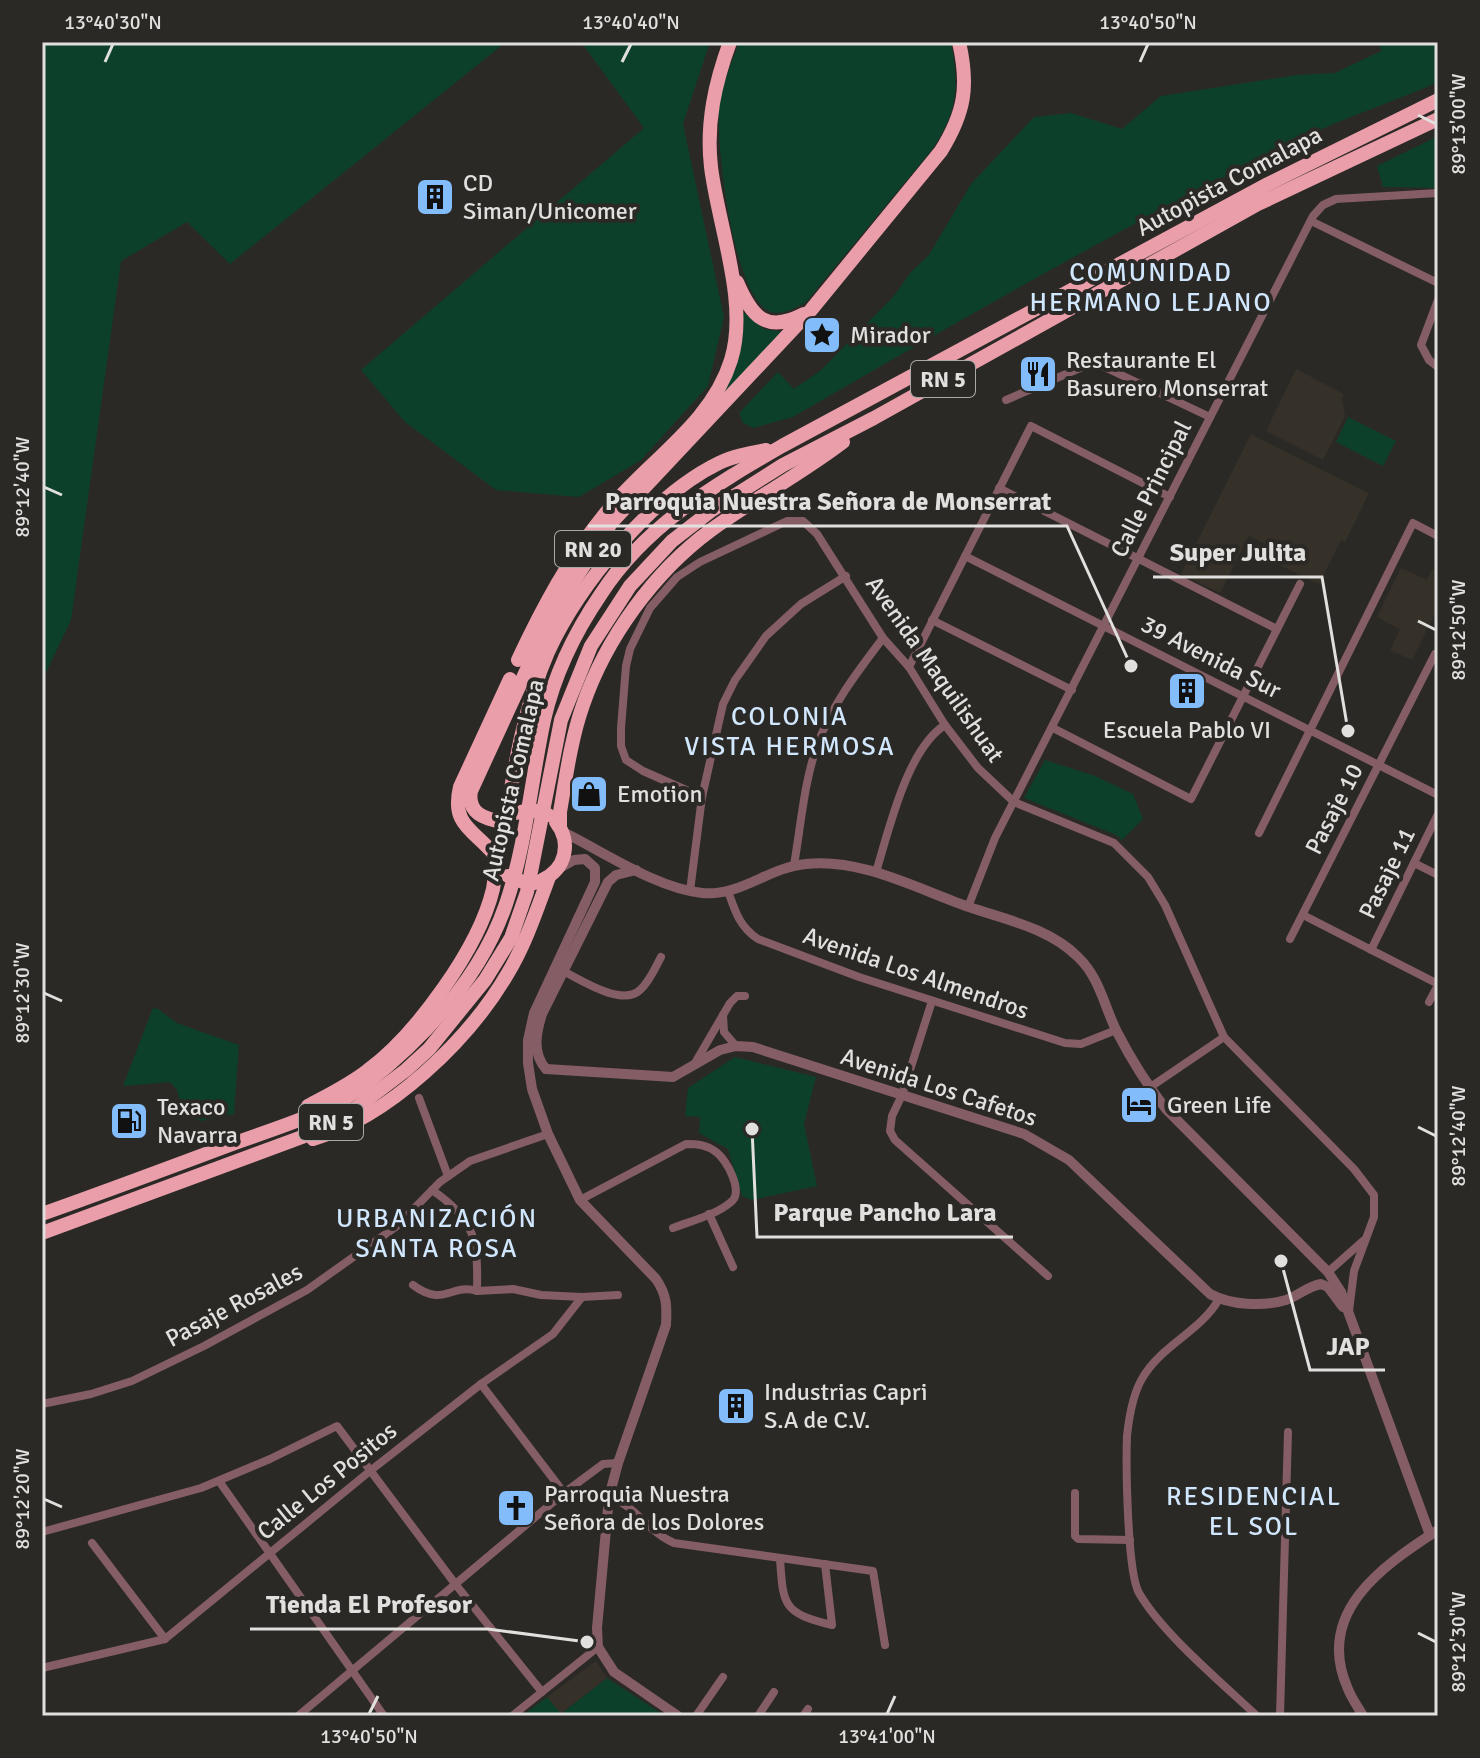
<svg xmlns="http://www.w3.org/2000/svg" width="1480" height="1758" font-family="Signika,sans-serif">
<rect width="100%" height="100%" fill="#2b2926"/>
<!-- built -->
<g fill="#353129">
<polygon points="1296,369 1344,394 1342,398 1345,416 1323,460 1266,431"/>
<polygon points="1251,434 1369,493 1345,542 1341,540 1319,584 1281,566 1286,555 1249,536 1220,593 1181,574"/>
<polygon points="1401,568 1427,580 1432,569 1438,572 1438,607 1412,660 1390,650 1400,629 1377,617"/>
<polygon points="596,1661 607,1678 560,1714 547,1697"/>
</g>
<!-- green -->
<g fill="#0d402b">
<polygon points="42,42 506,42 230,264 187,222 121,261 71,620 42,681"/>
<polygon points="581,42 710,42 683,124 724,317 708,386 641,460 579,497 496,490 405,422 361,370 644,128"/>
<path d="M739 42H951C959 87 958 114 930 152L806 302C796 308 783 315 771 312 733 300 716 144 719 107 721 85 732 63 739 42Z"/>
<path d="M1379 42H1438V82C1396 101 1351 115 1309 135 1132 220 963 319 793 417L753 428 743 423 739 413 778 372 794 389 820 371 893 297 911 272 929 255 971 184 1034 117 1071 113 1122 129 1161 96 1297 75 1335 73 1381 51Z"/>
<polygon points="1438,136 1438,188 1383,187 1377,166"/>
<polygon points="743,312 764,329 783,332 722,395"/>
<polygon points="1348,417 1396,441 1383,466 1336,442"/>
<polygon points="1045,760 1095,776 1133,794 1143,819 1122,840 1116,835 1024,798"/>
<polygon points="153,1008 158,1009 177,1023 239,1045 234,1114 201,1121 183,1113 177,1090 170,1082 123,1086"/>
<polygon points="735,1057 816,1077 804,1124 817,1186 752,1200 742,1196 728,1149 699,1133 700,1117 685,1116 688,1088"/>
<polygon points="607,1678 665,1716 522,1716 547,1697 561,1714"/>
</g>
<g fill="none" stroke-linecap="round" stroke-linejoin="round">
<!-- minor -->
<g stroke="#845e64" stroke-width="8">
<polyline points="1311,221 1438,283"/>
<polyline points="1438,300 1421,345 1429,360 1438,367"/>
<polyline points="1006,400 1087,365 1098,364 1210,417"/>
<polyline points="999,488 1277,629"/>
<polyline points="965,556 1438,795"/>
<polyline points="932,620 1072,690"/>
<polyline points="909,667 1031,426 1170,497"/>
<polyline points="1053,728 1191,799 1300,584"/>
<polyline points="702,797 643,771 626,760 621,746 621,728 626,666 630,649 650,608 677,577 700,562 787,521 803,521 817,534 883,638 909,667 945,725 978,768 1014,802 1114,843 1148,877 1165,905 1224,1037 1354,1169 1374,1195 1374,1217 1354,1271 1349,1311"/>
<polyline points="1259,833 1413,523 1438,536"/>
<polyline points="1414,863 1438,875"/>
<path d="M794 865C801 825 804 781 818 743 833 703 858 671 883 638"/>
<path d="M876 872C889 830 907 749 945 725"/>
<polyline points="690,891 702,797 723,704 735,680 766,636 801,604 846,576"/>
<path d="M728 891C735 911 739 926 758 939L859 977 1065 1043 1081 1044 1116 1030"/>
<polyline points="968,907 995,838 1313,216 1323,205 1336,199 1438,193"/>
<polyline points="1303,915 1438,984"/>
<polyline points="1290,939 1435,654"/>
<polyline points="1371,950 1438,814"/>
<path d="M563 971C581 980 622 1007 640 990 650 981 655 968 661 957"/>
<polyline points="932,1001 902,1095 892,1116 890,1131 895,1140 1048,1276"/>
<polyline points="1429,1002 1438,985"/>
<polyline points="723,1015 724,1032 736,1046"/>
<polyline points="695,1063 730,1003 737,996 745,996"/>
<polyline points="1149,1088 1224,1037"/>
<polyline points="419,1098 448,1176"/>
<path d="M580 1200 686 1144C698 1144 707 1145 716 1152 727 1160 744 1192 731 1202 716 1215 691 1221 673 1228"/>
<polyline points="709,1214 733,1267"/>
<polyline points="1328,1272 1363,1241"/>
<path d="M413 1285C444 1308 451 1283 477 1291 478 1241 476 1220 432 1190"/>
<polyline points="477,1291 513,1289 541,1295 582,1297"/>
<path d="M1219 1299C1201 1331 1162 1345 1143 1377 1133 1393 1129 1417 1127 1436 1126 1463 1127 1572 1139 1593 1162 1633 1222 1683 1257 1716"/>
<polyline points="481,1384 564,1493"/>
<polyline points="42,1404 91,1394 132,1381 204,1346 307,1290 397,1226 440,1182 470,1161 548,1134"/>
<polyline points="219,1481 384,1716"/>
<polyline points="1075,1493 1075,1536 1078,1539 1130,1540"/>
<path d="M609 1497C634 1504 649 1533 674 1543L873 1571 885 1645"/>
<polyline points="42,1532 201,1488 270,1459 337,1426 456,1585 542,1692"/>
<polyline points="92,1543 165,1639"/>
<path d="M780 1558C783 1606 783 1613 832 1625L825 1564"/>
<polyline points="42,1668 165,1639 370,1471 481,1384 553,1334 582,1297 618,1295"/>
<polyline points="298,1716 564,1493 603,1464 618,1463"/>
<polyline points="512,1716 598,1647"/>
<polyline points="696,1716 723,1677"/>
<polyline points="758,1716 774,1692"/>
<polyline points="803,1716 808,1709"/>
<polyline points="1280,1716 1288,1432"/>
</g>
<!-- tertiary -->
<g stroke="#845e64" stroke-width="10">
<path d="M563 832C604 852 656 888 702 893 740 897 769 867 806 864 862 858 917 889 969 907 1007 920 1049 928 1078 957 1100 978 1104 1006 1117 1032 1131 1059 1147 1085 1166 1109L1328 1272 1341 1292 1430 1535"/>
<path d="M558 869 574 860 585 859 595 868V882L534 1013 528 1040V1063L532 1089 548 1134 580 1200 656 1279C667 1295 667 1306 666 1325L618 1463 609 1497 597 1628 598 1647 614 1672 678 1716"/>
<path d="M546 1069 673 1077 720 1050 736 1046 753 1047 1024 1134 1069 1160 1210 1294C1230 1305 1263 1307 1286 1300 1298 1296 1308 1286 1321 1284L1328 1287 1343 1307"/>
<path d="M546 1069C532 1053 536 1033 542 1014L608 882 616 875 636 870"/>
<path d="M1363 1716C1358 1707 1352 1699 1348 1689 1314 1613 1382 1566 1438 1530"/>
</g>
<!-- trunk -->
<g stroke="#ea9eaa" stroke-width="14">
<path d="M737 282C752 317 766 334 804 314"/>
<path d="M518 660C542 609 569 558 605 514 646 462 711 425 731 360 749 303 718 225 711 167 706 123 715 83 730 42"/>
<path d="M506 819C515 762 525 705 548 652 579 585 651 496 719 463 733 456 750 453 766 450"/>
<path d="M503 822C484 819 467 813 471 791L551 617 611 523 811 310 941 151C965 112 969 86 959 42"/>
<path d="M560 827V812C566 777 571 739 583 705 606 638 654 572 711 530 754 499 801 474 843 442"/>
<path d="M493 853C472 829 451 824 460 787L510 679"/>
<path d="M542 880C566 869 572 843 556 822"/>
<path d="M308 1106C328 1095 349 1085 367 1071 416 1035 479 948 493 889 495 879 495 869 495 858"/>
<path d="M313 1139C389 1117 469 1040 508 973 526 943 537 909 549 877"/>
<path d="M42 1214C107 1191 171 1167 235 1143 279 1127 330 1113 367 1083 426 1036 481 977 506 904 526 845 531 781 544 720 554 676 575 632 601 594 645 526 713 486 782 446L1268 184 1438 100"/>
<polyline points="42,1233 302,1137 356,1108 406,1070 429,1049 485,980 511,938 527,892 561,720 591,646 630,586 672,541 712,510 783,465 874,418 1258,204 1438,119"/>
</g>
<!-- trunk-bridge -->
<g stroke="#ea9eaa" stroke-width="14">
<polyline points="515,813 532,810 548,815"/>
<polyline points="508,876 523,882 534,883"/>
</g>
</g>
<!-- ticks -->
<path fill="none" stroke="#e1e0de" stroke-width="3" d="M105 62 113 44M622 62 631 44M1140 62 1148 44M1418 115 1436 124M44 487 62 495M1418 621 1436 630M44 993 62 1001M1418 1127 1436 1136M44 1499 62 1507M1418 1633 1436 1642M369 1714 378 1696M887 1714 895 1696"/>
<!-- icons -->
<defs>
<g id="building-square" transform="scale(2)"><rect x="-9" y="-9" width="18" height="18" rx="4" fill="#82bcfa" stroke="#2b2926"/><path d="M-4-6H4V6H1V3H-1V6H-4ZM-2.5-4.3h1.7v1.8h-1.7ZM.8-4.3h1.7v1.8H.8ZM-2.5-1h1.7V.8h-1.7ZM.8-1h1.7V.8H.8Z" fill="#111"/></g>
<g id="sight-square" transform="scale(2)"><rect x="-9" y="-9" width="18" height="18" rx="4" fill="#82bcfa" stroke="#2b2926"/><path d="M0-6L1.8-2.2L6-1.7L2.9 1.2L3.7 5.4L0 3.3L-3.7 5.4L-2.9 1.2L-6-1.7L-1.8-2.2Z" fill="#111"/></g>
<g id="restaurant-square" transform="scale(2)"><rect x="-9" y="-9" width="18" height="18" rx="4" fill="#82bcfa" stroke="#2b2926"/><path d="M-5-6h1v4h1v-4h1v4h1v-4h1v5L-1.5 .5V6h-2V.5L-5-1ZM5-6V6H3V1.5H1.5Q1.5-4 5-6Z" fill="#111"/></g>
<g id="shop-square" transform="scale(2)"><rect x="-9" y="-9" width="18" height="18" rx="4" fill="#82bcfa" stroke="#2b2926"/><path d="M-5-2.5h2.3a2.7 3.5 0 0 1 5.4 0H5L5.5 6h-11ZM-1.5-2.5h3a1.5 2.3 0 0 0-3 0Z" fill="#111"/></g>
<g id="hotel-square" transform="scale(2)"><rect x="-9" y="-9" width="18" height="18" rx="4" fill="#82bcfa" stroke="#2b2926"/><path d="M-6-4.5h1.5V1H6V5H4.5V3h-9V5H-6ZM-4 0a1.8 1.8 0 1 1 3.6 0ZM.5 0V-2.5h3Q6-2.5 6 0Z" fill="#111"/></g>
<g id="fuel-square" transform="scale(2)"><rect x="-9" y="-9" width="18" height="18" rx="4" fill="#82bcfa" stroke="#2b2926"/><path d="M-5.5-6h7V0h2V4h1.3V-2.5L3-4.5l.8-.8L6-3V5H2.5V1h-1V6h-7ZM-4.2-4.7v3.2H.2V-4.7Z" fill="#111"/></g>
<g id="church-square" transform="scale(2)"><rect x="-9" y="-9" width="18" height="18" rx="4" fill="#82bcfa" stroke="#2b2926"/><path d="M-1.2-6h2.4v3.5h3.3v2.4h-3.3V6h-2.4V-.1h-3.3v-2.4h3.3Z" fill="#111"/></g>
</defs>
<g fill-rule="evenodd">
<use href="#building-square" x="435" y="197"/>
<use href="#sight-square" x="822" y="335"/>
<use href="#restaurant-square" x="1038" y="374"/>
<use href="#building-square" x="1187" y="691"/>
<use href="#shop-square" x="589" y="794"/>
<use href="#hotel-square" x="1139" y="1105"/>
<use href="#fuel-square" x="129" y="1121"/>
<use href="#building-square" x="736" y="1406"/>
<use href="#church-square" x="516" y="1508"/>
</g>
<g text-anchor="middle" stroke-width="8" stroke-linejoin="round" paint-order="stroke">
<!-- shield labels -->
<g fill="#2b2926" stroke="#aaa9a7" stroke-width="2">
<rect x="911" y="361" width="64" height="36" rx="6"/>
<rect x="555" y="531" width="76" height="36" rx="6"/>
<rect x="299" y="1104" width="64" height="36" rx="6"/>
</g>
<g font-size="22" font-weight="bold" fill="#e1e0de">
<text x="943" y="387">RN 5</text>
<text x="593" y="557">RN 20</text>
<text x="331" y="1130">RN 5</text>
</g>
<!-- street labels -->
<g font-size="24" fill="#e1e0de" stroke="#2b2926">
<text transform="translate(1229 181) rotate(-28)" y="8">Autopista Comalapa</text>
<text transform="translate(1151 489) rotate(-63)" y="8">Calle Principal</text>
<text transform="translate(1211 657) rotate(27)" y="8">39 Avenida Sur</text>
<text transform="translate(935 669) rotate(55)" y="8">Avenida Maquilishuat</text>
<text transform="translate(513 780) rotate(-77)" y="8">Autopista Comalapa</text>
<text transform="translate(1334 809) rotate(-63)" y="8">Pasaje 10</text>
<text transform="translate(1387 873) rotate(-64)" y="8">Pasaje 11</text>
<text transform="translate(916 973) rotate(19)" y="8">Avenida Los Almendros</text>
<text transform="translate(939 1087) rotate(18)" y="8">Avenida Los Cafetos</text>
<text transform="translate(234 1305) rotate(-28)" y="8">Pasaje Rosales</text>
<text transform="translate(327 1481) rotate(-39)" y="8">Calle Los Positos</text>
</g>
<!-- poi labels -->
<g font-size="24" fill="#e1e0de" stroke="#2b2926" text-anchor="start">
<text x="463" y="191">CD<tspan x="463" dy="28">Siman/Unicomer</tspan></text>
<text x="850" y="343">Mirador</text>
<text x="1066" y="368">Restaurante El<tspan x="1066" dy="28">Basurero Monserrat</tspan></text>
<text x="1187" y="738" text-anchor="middle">Escuela Pablo VI</text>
<text x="617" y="802">Emotion</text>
<text x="1167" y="1113">Green Life</text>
<text x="157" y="1115">Texaco<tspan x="157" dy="28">Navarra</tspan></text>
<text x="764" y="1400">Industrias Capri<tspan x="764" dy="28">S.A de C.V.</tspan></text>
<text x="544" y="1502">Parroquia Nuestra<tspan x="544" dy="28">Señora de los Dolores</tspan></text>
</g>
<!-- neighbourhood labels -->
<g font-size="26" letter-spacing="2" fill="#d1e7fe" stroke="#2b2926">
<text x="1151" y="281">COMUNIDAD<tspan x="1151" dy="30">HERMANO LEJANO</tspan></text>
<text x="790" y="725">COLONIA<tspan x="790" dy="30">VISTA HERMOSA</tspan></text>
<text x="437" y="1227">URBANIZACIÓN<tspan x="437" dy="30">SANTA ROSA</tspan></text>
<text x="1254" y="1505">RESIDENCIAL<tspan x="1254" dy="30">EL SOL</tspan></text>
</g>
</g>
<!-- callouts -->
<path fill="none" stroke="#e1e0de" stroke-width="3" d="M1131 666L1067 526H588M1348 731L1322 577H1153M752 1129L757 1237H1013M1281 1261L1310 1370H1385M587 1642L488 1629H250"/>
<g fill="#e1e0de" stroke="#2b2926" stroke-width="3">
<circle cx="1131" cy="666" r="8"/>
<circle cx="1348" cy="731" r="8"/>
<circle cx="752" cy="1129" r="8"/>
<circle cx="1281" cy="1261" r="8"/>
<circle cx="587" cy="1642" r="8"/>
</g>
<g font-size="26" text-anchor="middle" font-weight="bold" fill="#e1e0de" stroke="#2b2926" stroke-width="8" stroke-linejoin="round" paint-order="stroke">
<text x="828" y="510">Parroquia Nuestra Señora de Monserrat</text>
<text x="1238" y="561">Super Julita</text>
<text x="885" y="1221">Parque Pancho Lara</text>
<text x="1348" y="1355">JAP</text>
<text x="369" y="1613">Tienda El Profesor</text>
</g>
<!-- border -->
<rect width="1480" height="1758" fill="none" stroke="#2b2926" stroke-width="88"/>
<rect x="44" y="44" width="1392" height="1670" fill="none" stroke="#e1e0de" stroke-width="3"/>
<g font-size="20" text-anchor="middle" fill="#e1e0de">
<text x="113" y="29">13°40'30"N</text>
<text x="631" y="29">13°40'40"N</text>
<text x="1148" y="29">13°40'50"N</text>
<text transform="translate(1458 124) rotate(-90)" y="7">89°13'00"W</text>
<text transform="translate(22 487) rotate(-90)" y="7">89°12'40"W</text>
<text transform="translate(1458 630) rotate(-90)" y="7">89°12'50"W</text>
<text transform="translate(22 993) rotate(-90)" y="7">89°12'30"W</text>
<text transform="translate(1458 1136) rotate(-90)" y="7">89°12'40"W</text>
<text transform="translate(22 1499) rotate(-90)" y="7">89°12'20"W</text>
<text transform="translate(1458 1642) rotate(-90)" y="7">89°12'30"W</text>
<text x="369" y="1743">13°40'50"N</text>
<text x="887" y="1743">13°41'00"N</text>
</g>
</svg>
